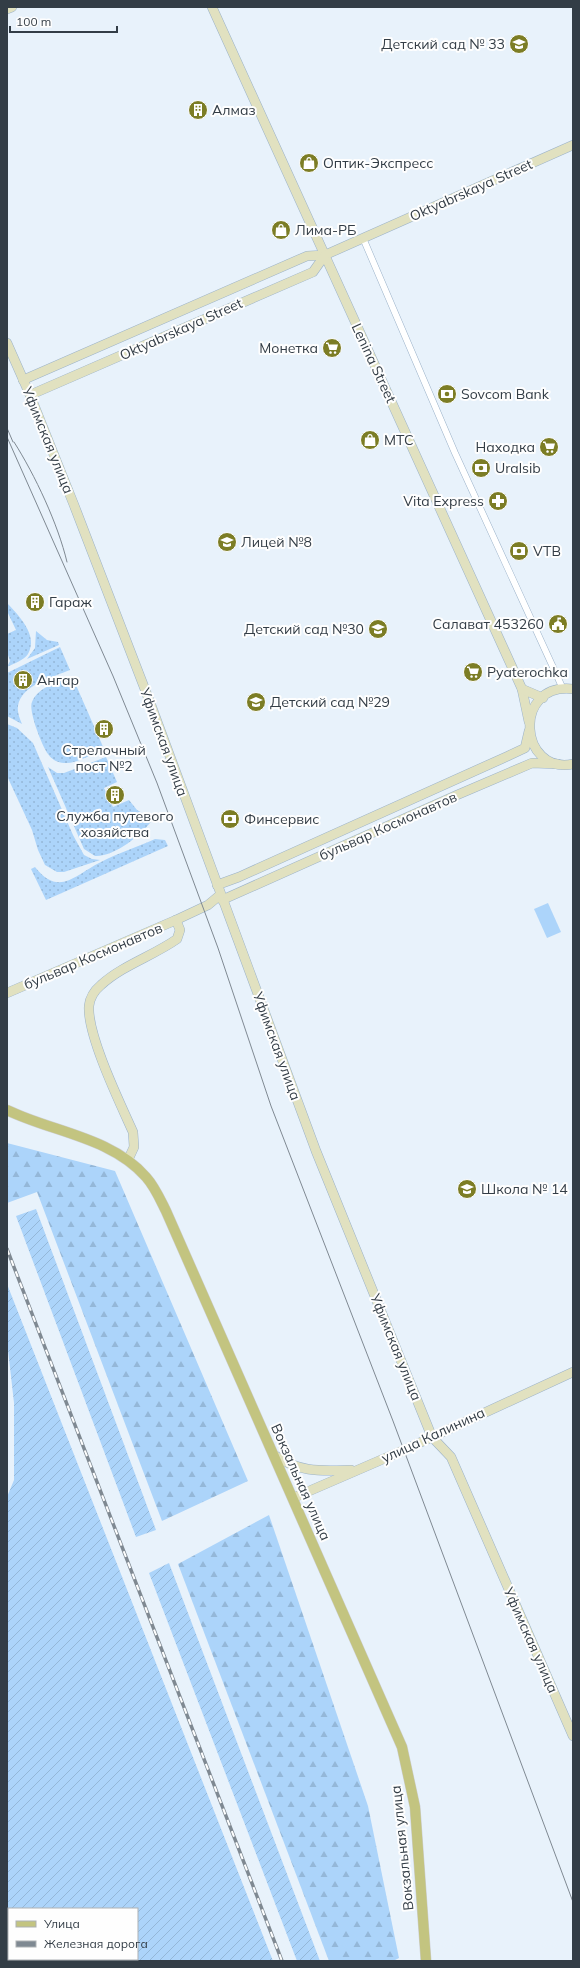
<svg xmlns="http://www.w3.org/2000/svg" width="580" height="1968" font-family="Mulish,sans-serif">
<defs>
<pattern id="grass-dots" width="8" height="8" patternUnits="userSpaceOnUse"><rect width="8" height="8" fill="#acd4fa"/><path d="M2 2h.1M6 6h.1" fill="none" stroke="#94b7d8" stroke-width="1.8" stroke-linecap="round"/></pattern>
<pattern id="forest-firs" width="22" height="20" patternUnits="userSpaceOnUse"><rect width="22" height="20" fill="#acd4fa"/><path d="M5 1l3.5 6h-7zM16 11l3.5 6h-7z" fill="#94b7d8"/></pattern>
<pattern id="garden-furrows" width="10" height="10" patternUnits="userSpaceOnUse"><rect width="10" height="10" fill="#acd4fa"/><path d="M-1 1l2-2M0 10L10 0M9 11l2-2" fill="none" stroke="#94b7d8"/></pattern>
</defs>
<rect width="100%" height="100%" fill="#e8f2fb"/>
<!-- grass -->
<g fill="url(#grass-dots)">
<path d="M7 603C18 615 39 635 28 654 24 660 13 664 7 667L10 661 7 652V634L16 630 7 611Z"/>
<polygon points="36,631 47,640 58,642 59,645 27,659 35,648"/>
<path d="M60 647 70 670C53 677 21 685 18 706 17 712 20 719 22 724L7 716V673Z"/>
<path d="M72 676 104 749C92 754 77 764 64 763 58 763 51 759 48 754 42 746 28 710 32 702 38 687 58 682 72 676Z"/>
<polygon points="7,724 17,728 33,743 73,835 84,855 92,859 100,860 64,872 57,872 45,865 38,850 32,830 7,776"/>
<path d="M106 757 117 782 104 788 113 807 129 800 137 810 153 819C142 835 114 857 95 856L84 849 48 767 57 773H64Z"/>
<path d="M155 839 165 840 168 846 46 900 31 869 35 867C59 898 76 874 101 862 118 853 137 847 155 839Z"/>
</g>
<!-- forest -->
<g fill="url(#forest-firs)">
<polygon points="7,1143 115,1171 248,1481 162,1521 37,1192 7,1203"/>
<polygon points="269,1515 368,1806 399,1958 393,1961 329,1961 178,1564"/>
</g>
<!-- garden -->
<g fill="url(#garden-furrows)" fill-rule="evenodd">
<polygon points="36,1209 156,1530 136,1537 16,1216"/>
<path d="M7 1284 273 1961H7V1497L14 1480V1403L7 1341ZM9 1909H137V1959H9Z"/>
<polygon points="169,1563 320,1961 297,1961 149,1573"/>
</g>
<!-- pitch -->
<polygon fill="#acd4fa" points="548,903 561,932 547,938 534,909"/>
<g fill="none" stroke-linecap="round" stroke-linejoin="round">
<!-- street casing -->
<g stroke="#9bb2c9" stroke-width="7">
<polyline id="street" points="363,238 455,453 563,689"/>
</g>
<!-- secondary casing -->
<g stroke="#9bb2c9" stroke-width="10">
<g id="secondary">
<polyline points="212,7 522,689 529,722"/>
<polyline points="7,9 12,7"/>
<polyline points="7,343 30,395 74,505 151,705 316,1151 432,1437 451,1457 573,1736"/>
<polyline points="23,380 307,256 325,255 573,145"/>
<polyline points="30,395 313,272 325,255"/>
<polyline points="522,689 543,698"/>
<path d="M573 689C512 682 519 775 573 764"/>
<polyline points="217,885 239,877 508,756 525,748 529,731"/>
<polyline points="222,900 457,795 532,763 558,764"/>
<polyline points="7,993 176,920 208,905 220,895"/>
<path d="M128 1160 134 1147 133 1132C120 1103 87 1035 89 1006 90 997 95 990 101 985 123 965 153 956 177 939L180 930 176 920"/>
<path d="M274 1455C301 1473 320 1471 351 1470"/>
<polyline points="293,1498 404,1450 573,1372"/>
</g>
</g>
<!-- primary casing -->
<g stroke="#ced0d3" stroke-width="11">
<path id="primary" d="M7 1110C52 1132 111 1137 146 1177 155 1187 160 1199 166 1211L402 1747 415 1807 426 1961"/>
</g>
<!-- street -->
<use href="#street" stroke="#fff" stroke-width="6"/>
<!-- secondary -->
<use href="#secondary" stroke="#e1e1c0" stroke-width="9"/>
<!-- primary -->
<use href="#primary" stroke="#c3c480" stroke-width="10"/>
<!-- tram -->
<g stroke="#7f8992" stroke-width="1">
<polyline points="7,428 13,442"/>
<polyline points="7,437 113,676 157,783 218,948 271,1106 393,1421 573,1902"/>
<path d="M14 442C35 475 58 524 67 562"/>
</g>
<!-- rail casing -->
<g stroke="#7f8992" stroke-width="3.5">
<polyline id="rail" points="7,1249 282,1961"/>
</g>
<!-- rail -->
<use href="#rail" stroke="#fefefe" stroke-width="2" stroke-dasharray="6" stroke-linecap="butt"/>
</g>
<!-- icons -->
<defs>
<g id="school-disc" transform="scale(1)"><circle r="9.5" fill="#7c7d25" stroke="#fefefe"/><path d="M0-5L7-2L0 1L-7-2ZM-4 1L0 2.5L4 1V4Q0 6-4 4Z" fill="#fff"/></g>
<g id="building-disc" transform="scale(1)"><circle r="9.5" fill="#7c7d25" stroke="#fefefe"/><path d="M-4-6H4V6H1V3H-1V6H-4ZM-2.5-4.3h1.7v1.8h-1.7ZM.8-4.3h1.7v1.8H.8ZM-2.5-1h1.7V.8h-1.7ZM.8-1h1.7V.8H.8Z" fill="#fff"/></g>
<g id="shop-disc" transform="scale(1)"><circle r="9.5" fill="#7c7d25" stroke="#fefefe"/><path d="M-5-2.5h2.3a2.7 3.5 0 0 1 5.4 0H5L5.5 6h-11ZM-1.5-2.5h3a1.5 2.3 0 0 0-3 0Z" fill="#fff"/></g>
<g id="supermarket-disc" transform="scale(1)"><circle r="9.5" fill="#7c7d25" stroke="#fefefe"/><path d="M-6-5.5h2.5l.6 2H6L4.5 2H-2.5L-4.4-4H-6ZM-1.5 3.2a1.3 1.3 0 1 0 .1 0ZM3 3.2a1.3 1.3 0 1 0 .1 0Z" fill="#fff"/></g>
<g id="bank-disc" transform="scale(1)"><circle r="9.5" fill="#7c7d25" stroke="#fefefe"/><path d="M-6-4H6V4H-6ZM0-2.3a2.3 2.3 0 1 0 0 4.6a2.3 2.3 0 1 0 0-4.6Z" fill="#fff"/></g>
<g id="pharmacy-disc" transform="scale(1)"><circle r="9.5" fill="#7c7d25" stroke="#fefefe"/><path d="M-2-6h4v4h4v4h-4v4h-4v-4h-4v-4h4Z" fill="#fff"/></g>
<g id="civic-disc" transform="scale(1)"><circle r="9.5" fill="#7c7d25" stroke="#fefefe"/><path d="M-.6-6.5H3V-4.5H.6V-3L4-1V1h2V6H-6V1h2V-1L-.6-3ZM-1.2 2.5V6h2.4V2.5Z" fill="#fff"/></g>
</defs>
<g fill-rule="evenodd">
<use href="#school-disc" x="519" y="44"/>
<use href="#building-disc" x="198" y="110"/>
<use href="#shop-disc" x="309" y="163"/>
<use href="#shop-disc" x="281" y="230"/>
<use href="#supermarket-disc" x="332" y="348"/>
<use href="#bank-disc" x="447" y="394"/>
<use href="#shop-disc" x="370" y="440"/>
<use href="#supermarket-disc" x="549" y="447"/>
<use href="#bank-disc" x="481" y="468"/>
<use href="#pharmacy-disc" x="498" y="501"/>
<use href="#school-disc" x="227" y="542"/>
<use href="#bank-disc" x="519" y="551"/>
<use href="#building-disc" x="35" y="602"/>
<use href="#civic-disc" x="558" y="624"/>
<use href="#school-disc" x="378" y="629"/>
<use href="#supermarket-disc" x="473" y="672"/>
<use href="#building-disc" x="23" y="680"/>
<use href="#school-disc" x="256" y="702"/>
<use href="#building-disc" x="104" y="729"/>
<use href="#building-disc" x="115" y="795"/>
<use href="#bank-disc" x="230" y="819"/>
<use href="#school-disc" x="467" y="1189"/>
</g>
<g text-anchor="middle" stroke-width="4" stroke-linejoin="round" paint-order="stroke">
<!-- poi labels -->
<g font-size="14" fill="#333d46" stroke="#fefefe" text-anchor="start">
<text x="505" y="49" text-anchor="end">Детский сад № 33</text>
<text x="212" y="115">Алмаз</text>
<text x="323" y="168">Оптик-Экспресс</text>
<text x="295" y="235">Лима-РБ</text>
<text x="318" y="353" text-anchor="end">Монетка</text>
<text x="461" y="399">Sovcom Bank</text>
<text x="384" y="445">МТС</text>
<text x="535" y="452" text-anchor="end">Находка</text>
<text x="495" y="473">Uralsib</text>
<text x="484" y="506" text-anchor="end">Vita Express</text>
<text x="241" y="547">Лицей №8</text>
<text x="533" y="556">VTB</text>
<text x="49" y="607">Гараж</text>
<text x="544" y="629" text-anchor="end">Салават 453260</text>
<text x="364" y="634" text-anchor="end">Детский сад №30</text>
<text x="487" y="677">Pyaterochka</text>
<text x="37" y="685">Ангар</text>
<text x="270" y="707">Детский сад №29</text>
<text x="104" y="755" text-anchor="middle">Стрелочный<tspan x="104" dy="16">пост №2</tspan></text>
<text x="115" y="821" text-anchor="middle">Служба путевого<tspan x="115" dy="16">хозяйства</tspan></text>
<text x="244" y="824">Финсервис</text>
<text x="481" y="1194">Школа № 14</text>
</g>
<!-- street labels -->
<g font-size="14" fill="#333d46" stroke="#fefefe">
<text transform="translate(471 190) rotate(-24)" y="5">Oktyabrskaya Street</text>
<text transform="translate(181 329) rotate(-24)" y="5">Oktyabrskaya Street</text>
<text transform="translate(374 363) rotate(65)" y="5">Lenina Street</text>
<text transform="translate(48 440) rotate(68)" y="5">Уфимская улица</text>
<text transform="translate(164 742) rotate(70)" y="5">Уфимская улица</text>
<text transform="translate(388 826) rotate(-24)" y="5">бульвар Космонавтов</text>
<text transform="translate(93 956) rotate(-23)" y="5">бульвар Космонавтов</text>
<text transform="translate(277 1046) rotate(70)" y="5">Уфимская улица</text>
<text transform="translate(396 1347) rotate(68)" y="5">Уфимская улица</text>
<text transform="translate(433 1435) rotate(-25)" y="5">улица Калинина</text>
<text transform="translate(301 1482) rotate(66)" y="5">Вокзальная улица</text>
<text transform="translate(531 1640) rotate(66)" y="5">Уфимская улица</text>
<text transform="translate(402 1848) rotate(-96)" y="5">Вокзальная улица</text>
</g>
</g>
<!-- border -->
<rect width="580" height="1968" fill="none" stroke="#333d46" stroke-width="16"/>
<!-- legend -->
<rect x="8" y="1908" width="130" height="52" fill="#fefefe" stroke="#adb1b4"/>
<rect x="16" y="1921" width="20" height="6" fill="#c3c480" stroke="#adb1b4"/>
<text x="44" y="1928" font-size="12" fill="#333d46">Улица</text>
<rect x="16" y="1941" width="20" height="6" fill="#7f8992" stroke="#adb1b4"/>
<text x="44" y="1948" font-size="12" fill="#333d46">Железная дорога</text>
<!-- scale -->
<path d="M10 26v6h107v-6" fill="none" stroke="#333d46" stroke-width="2"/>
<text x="16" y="26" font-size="12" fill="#333d46" stroke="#fefefe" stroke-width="3" paint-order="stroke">100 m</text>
</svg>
